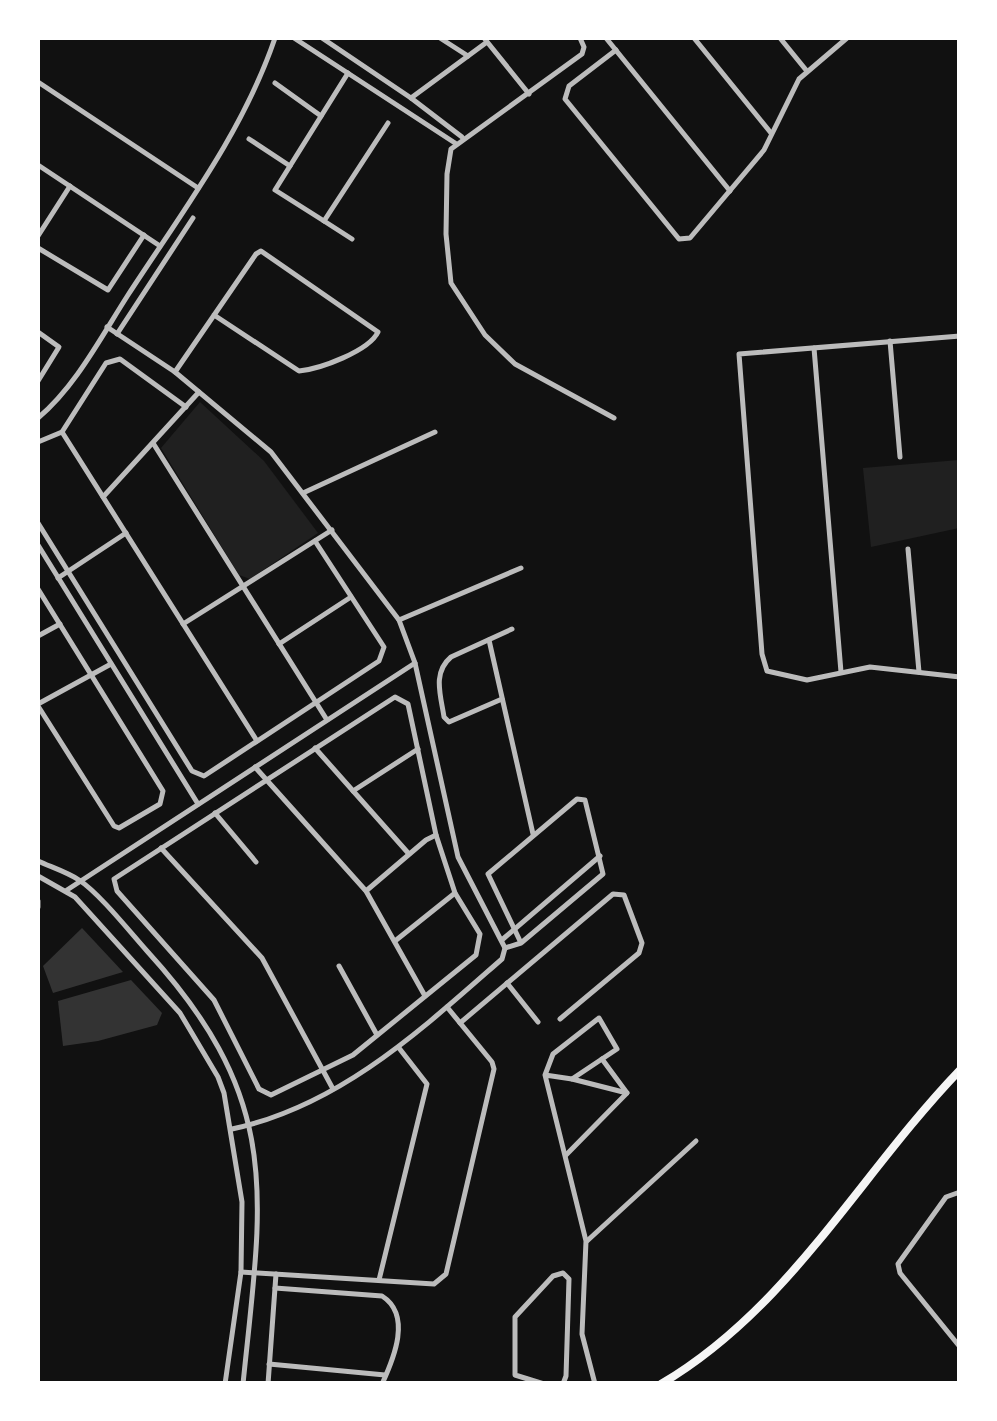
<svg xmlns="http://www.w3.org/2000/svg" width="997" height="1421" font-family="'Public Sans',sans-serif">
<rect width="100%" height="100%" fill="#111"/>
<!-- green -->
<g fill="#202020">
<polygon points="200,402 264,461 318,533 250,579 239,575 161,448"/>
<polygon points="959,460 959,528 871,547 863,468"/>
</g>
<!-- water -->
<g fill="#333">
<polygon points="82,928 123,972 53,993 43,966"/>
<polygon points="131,980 162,1013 157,1025 98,1041 63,1046 58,1001"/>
</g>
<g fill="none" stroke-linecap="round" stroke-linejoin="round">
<!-- minor -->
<g stroke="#bcbcbc" stroke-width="5">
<polyline points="294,38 455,143"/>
<polyline points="322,38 411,98 462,137"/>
<polyline points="440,38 468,56"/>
<polyline points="484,38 529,94"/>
<polyline points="580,38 584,47 582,54 451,149 447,174 446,234 451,283 485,335 515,364 614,418"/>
<polyline points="606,38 730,191"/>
<polyline points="694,38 771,133"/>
<polyline points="780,38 806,70"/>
<polyline points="616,50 569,86 565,99 679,239 690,238 764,150 799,79 847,38"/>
<polyline points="348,73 275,190 324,221 388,123"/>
<polyline points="38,82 198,188"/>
<polyline points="275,83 321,116"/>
<polyline points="411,98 487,42"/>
<polyline points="249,139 290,166"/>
<polyline points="38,165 160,246"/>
<polyline points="324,221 352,239"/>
<polyline points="38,236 70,186"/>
<polyline points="38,248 108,290 144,235"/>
<polyline points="38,332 59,347 38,381"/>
<polyline points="117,334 193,218"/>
<polyline points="960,336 739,354 762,654 767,671 807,680 870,667 960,677"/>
<polyline points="890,341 900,457"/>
<polyline points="814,348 841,672"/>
<path d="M175 372 256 254 261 251 378 332C369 351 320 369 299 371L214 315"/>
<polyline points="62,432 257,741"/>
<polyline points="38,442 62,432 106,363 120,359 186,407"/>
<polyline points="153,443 327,720"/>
<polyline points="303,493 435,432"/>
<polyline points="103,497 199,392"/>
<polyline points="38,523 192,771 204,776 379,661 384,647 315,541"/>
<polyline points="38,545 198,804"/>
<polyline points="908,549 919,672"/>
<polyline points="58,578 126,533"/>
<polyline points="38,589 163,791 160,804 119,828 114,826 38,706"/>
<polyline points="399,620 521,568"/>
<polyline points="183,624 332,530"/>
<polyline points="38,636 60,624"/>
<polyline points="489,640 533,834"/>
<polyline points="279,644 351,597"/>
<polygon points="395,697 408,704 436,835 455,893 480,934 476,955 353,1055 271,1095 259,1089 214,1000 117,891 114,879"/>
<path d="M502 699 449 722 444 717C441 696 432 673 451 657L512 629"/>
<polyline points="38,704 111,664"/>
<polyline points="315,748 409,854"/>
<polyline points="255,767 366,891 425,996"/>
<polyline points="353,791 418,749"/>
<polyline points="215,813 256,862"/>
<polyline points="161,848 262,958 333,1089"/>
<polyline points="67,890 415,663"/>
<polyline points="366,891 426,840 436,835"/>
<polyline points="38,901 38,907"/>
<polyline points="503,939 600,856"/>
<polyline points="395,941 455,893"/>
<polyline points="505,948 521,943 603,874 585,800 577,799 488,874 521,943"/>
<polyline points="339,966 377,1035"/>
<polyline points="507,983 538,1022"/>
<polyline points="460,1023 613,894 624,895 642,943 639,953 560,1019"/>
<polyline points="545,1075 572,1079 617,1049 599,1018 553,1054 545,1075 586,1241 582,1334 595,1384"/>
<polyline points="572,1079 627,1093"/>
<polyline points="566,1155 627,1093 602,1059"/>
<polyline points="960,1192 946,1197 898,1264 900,1273 960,1347"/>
<polyline points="587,1241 696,1141"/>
<polyline points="241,1272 434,1284 446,1274 494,1069 492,1062 447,1007"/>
<polyline points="379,1280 427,1084 399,1048"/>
<path d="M275 1288 382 1296C412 1315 394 1358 382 1384"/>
<polyline points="269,1364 385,1375"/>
<polyline points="268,1384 276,1274"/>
<polyline points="544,1384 515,1375 515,1317 553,1276 563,1273 569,1279 566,1376 563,1384"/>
</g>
<!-- tertiary -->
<g stroke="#bcbcbc" stroke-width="5">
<path d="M107 327 175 372 271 452 399 620 415 663 458 857 505 948 502 959C422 1029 340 1106 232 1129"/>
<path d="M38 418C76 386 101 337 128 295 182 212 243 132 275 38"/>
<path d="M38 861C51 867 67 872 79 880 99 893 130 932 147 951 285 1102 262 1197 243 1384"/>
<polyline points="38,876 75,897 180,1013 218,1077 224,1093 242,1202 241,1272 225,1384"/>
</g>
<!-- primary -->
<path stroke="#f5f5f5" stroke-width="8" d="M661 1384C790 1308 859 1175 960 1070"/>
</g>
<!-- border -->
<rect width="997" height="1421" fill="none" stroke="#ffffff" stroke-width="80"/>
</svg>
